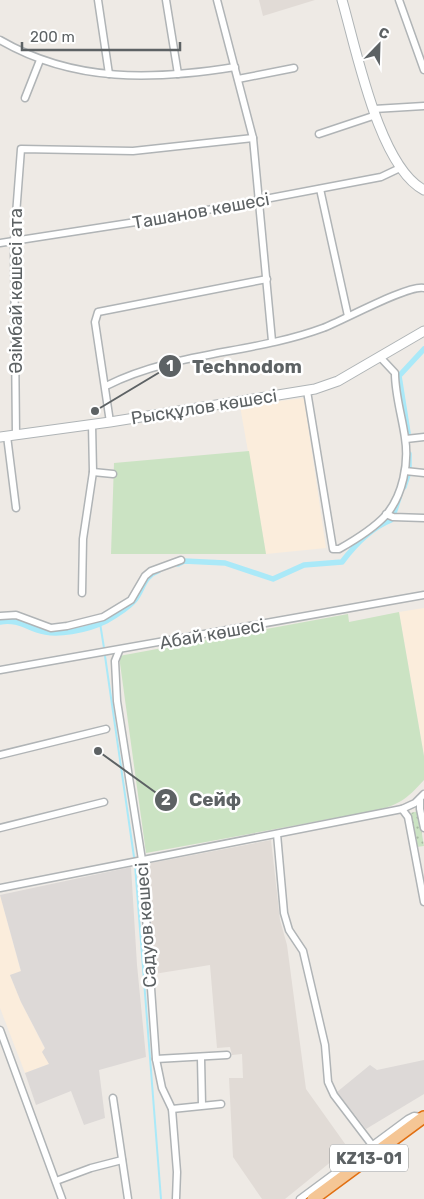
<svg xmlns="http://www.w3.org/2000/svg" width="424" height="1199" font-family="Rubik,sans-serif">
<defs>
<pattern id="grass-dots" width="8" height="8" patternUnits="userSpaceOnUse" patternTransform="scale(1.25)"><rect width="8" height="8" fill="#cbe3c3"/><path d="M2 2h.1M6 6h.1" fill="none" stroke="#a8bba2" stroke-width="1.8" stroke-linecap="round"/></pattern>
</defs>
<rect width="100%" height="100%" fill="#eeeae5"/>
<!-- commercial -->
<g fill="#fbeddc">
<polygon points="304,398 326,548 266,554 240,406"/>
<polygon points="424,608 424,756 399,612"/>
<polygon points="0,895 21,972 10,975 21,1002 45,1049 49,1064 25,1073 0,1008"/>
</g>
<!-- industrial -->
<g fill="#ddd9d7">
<polygon points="131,867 137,965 146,1057 99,1070 105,1118 84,1125 71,1091 36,1105 25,1073 49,1064 42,1052 45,1048 21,1002 10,975 21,971 0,895"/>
<polygon points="424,1060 424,1094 366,1129 337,1092 370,1065 377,1070"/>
</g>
<!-- education -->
<g fill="#e1dbd6">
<polygon points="259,0 315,0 263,16"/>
<polygon points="271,840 280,920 287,945 306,1089 348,1148 285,1199 262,1199 233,1157 229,1078 243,1078 242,1054 232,1055 230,1047 217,1048 210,965 154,974 146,864"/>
</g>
<!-- grass -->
<polygon fill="url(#grass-dots)" points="418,811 424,846 416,847 411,813"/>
<!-- green -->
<g fill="#cbe3c3">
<polygon points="249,451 266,554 111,554 114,463"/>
<path d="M399 612 424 756V780C406 800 399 805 373 811L146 853 119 656 348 614 349 622Z"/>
</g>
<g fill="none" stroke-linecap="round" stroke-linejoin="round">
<!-- stream -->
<g stroke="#aae9f8" stroke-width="2">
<polyline points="100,623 104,648"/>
<polyline points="105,656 134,857"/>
<polyline points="135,865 161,1199"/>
</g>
<!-- canal -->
<g stroke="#aae9f8" stroke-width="5.5">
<polyline points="408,433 399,376 424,349"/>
<polyline points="409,454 409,467"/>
<polyline points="404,487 408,475"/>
<polyline points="394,513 399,498"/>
<path d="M178 564 184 561 225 563 273 579 304 565 342 562C354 546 371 528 391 520"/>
<path d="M0 622C14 619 24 625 37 630 56 637 88 630 106 621 115 616 127 609 134 601 143 591 143 576 158 571"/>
</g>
<!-- street casing -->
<g stroke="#b0b4b6" stroke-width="9">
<g id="street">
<polyline points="98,0 109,74"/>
<polyline points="166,0 178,74"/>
<polyline points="217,0 253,138 272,341"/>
<polyline points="399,0 424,70"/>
<path d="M0 40C74 83 154 80 235 67"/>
<polyline points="238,79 294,68"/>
<polyline points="25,98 40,60"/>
<polyline points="374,109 424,106"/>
<polyline points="319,134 376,115"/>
<polyline points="320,189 348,316"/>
<polyline points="0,243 181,215 381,177 400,168"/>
<path d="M106 386C176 351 253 354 323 328 342 321 409 284 424 288"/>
<path d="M307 391 333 549H339C355 540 374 528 386 515 403 495 409 463 405 438 402 416 395 395 395 373L380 357"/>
<polyline points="110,422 95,322 98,312 267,279"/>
<polyline points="16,435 14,241 21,149 133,151 253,138"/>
<polyline points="7,436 16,508"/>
<polyline points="406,439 424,437"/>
<polyline points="405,471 424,473"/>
<polyline points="93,472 113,474"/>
<polyline points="386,514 393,517 424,518"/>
<polyline points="82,593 83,539 93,472 92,424"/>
<polyline points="0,616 16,615 51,628 67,626 103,617 131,600 145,576 151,571 181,560"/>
<polyline points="119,651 115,661 117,701 142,860 156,1059 162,1088 172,1109 177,1172 176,1199"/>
<polyline points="0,670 424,595"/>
<polyline points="0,755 106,729"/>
<polyline points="420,799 420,809 424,828"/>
<polyline points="402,809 408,817 424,902"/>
<polyline points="0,828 104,802"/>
<polyline points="277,834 284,913 289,930 303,951 325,1045 328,1082 334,1095 372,1145"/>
<polyline points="0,888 402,809 415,803 424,794"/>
<polyline points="0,1030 62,1199"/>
<polyline points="201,1058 202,1105"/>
<polyline points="156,1059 227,1055"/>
<polyline points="113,1098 128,1199"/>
<polyline points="172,1109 221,1104"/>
<polyline points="347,1150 354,1159"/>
<polyline points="56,1181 91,1168 122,1160"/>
<polyline points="300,1199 408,1119 414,1116 423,1117"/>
</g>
</g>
<!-- secondary casing -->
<g stroke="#afb4b6" stroke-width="11">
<g id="secondary">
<path d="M342 0C356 48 379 167 424 190"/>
<polyline points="0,437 110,422 315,389 338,381 424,331"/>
</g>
</g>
<!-- highway casing -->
<g stroke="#e16f12" stroke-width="14">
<polyline id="highway" points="313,1199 424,1117"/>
</g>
<!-- street -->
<use href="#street" stroke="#fff" stroke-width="6"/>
<!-- secondary -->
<use href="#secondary" stroke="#fff" stroke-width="9"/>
<!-- highway -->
<use href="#highway" stroke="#f5c695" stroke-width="11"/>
</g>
<g text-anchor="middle" stroke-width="5" stroke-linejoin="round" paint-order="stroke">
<!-- shield labels -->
<rect fill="#fff" stroke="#8e9192" stroke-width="1" x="330" y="1144.5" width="78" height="27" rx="4"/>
<g font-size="16" font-weight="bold" fill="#5d6264">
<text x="369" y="1164">KZ13-01</text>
</g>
<!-- street labels -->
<g font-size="18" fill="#5d6264" stroke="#fff">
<text transform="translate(201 211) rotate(-10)" y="6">Ташанов көшесі</text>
<text transform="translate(16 291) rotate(-90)" y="6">Әзімбай көшесі ата</text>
<text transform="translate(204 407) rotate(-9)" y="6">Рысқұлов көшесі</text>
<text transform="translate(212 634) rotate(-10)" y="6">Абай көшесі</text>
<text transform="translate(146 925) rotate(-94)" y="6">Садуов көшесі</text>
</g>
</g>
<!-- callouts -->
<path fill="none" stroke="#5d6264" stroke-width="2" d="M95 411L170 366M98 751L166 800"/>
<g fill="#5d6264" stroke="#fff" stroke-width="2">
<circle cx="95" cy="411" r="5"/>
<circle cx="98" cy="751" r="5"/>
<circle cx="170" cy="366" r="12"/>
<circle cx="166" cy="800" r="12"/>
</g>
<g font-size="15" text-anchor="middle" font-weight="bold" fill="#fff">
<text x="170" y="371">1</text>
<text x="166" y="805">2</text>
</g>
<g font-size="19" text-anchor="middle" font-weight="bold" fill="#5d6264" stroke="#fff" stroke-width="5" stroke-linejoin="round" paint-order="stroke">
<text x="247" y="373">Technodom</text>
<text x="215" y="806">Сейф</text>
</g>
<!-- north arrow -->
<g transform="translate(379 45) rotate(23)" stroke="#ffffff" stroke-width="4" paint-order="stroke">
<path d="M0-4L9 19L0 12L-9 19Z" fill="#5d6264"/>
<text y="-8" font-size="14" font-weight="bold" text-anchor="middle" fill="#5d6264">С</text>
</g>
<!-- scale -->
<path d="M22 42v8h158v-8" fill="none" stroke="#5d6264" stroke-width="2.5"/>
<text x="30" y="42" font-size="15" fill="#5d6264" stroke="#ffffff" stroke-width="4" paint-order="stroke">200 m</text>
</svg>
